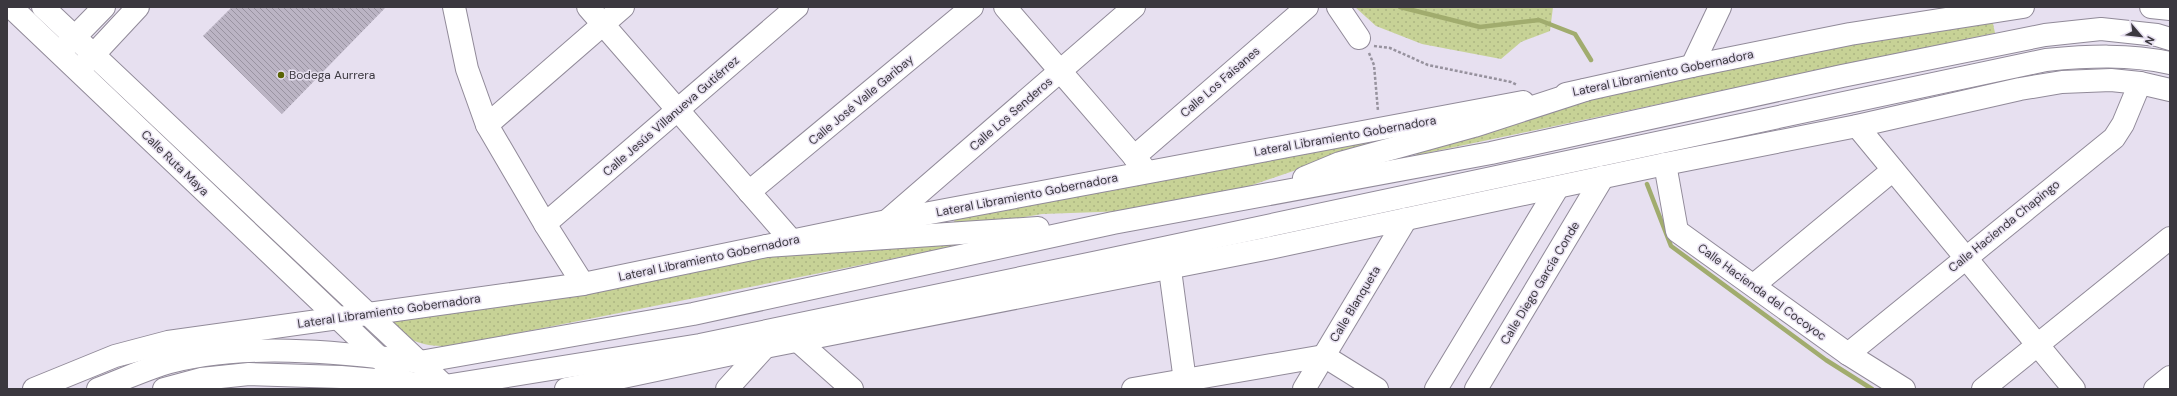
<svg xmlns="http://www.w3.org/2000/svg" width="2177" height="396" font-family="'DM Sans',sans-serif">
<defs>
<pattern id="grass-dots" width="8" height="8" patternUnits="userSpaceOnUse"><rect width="8" height="8" fill="#c7d296"/><path d="M2 2h.1M6 6h.1" fill="none" stroke="#acb582" stroke-width="1.8" stroke-linecap="round"/></pattern>
<pattern id="building-back-hatch" width="6" height="6" patternUnits="userSpaceOnUse"><rect width="6" height="6" fill="#bbb4c4"/><path d="M-1 5l2 2M0 0l6 6M5-1l2 2" fill="none" stroke="#9993a1"/></pattern>
</defs>
<rect width="100%" height="100%" fill="#e7e0f0"/>
<!-- grass -->
<g fill="url(#grass-dots)">
<polygon points="1355,7 1553,7 1550,31 1521,42 1501,59 1422,44 1376,26"/>
<polygon points="1992,19 1995,33 1417,155 1412,152 1574,103 1852,41"/>
<polygon points="1407,132 1223,195 1128,211 1042,214 957,229 953,225 955,219"/>
<path d="M958 240 956 246 453 346C422 347 410 342 386 322L771 253Z"/>
</g>
<g fill="none" stroke-linecap="round" stroke-linejoin="round">
<!-- stream -->
<g stroke="#a1ac6e" stroke-width="4.5">
<polyline points="1400,7 1480,27 1539,20 1575,34 1591,60"/>
<polyline points="1647,184 1671,246 1826,360 1872,389"/>
</g>
</g>
<!-- building -->
<polygon fill="url(#building-back-hatch)" points="232,7 386,7 282,114 203,36"/>
<g fill="none" stroke-linecap="round" stroke-linejoin="round">
<!-- minor casing -->
<g stroke="#918a99" stroke-width="24">
<g id="minor">
<polyline points="11,7 339,319"/>
<polyline points="43,7 368,314"/>
<polyline points="454,7 467,69 487,125 545,224 583,284"/>
<polyline points="588,7 791,240"/>
<polyline points="1005,7 1143,167"/>
<polyline points="1338,7 1359,38"/>
<polyline points="2151,7 2170,9"/>
<polyline points="64,48 104,7"/>
<polyline points="83,66 138,7"/>
<polyline points="1692,66 1720,7"/>
<polyline points="1566,94 1692,66 1850,34 2023,7"/>
<polyline points="487,125 623,7"/>
<polyline points="1857,126 2074,389"/>
<polyline points="1134,157 1307,7"/>
<polyline points="1665,164 1677,231 1848,354 1904,389"/>
<polyline points="749,192 972,7"/>
<polyline points="888,220 1134,7"/>
<polyline points="545,224 797,7"/>
<polyline points="1168,255 1185,381 1180,389"/>
<polyline points="1754,285 1893,170"/>
<polyline points="798,341 852,389"/>
<polyline points="1848,354 2114,138 2123,124 2140,83"/>
<polyline points="34,389 115,356 168,342 583,284 887,221 1523,102"/>
<polyline points="566,389 765,347 1265,249 1665,164 1857,126 2020,89 2062,82 2111,80 2140,83 2170,90"/>
<polyline points="727,389 765,347"/>
<polyline points="1133,389 1324,356 1377,389"/>
<polyline points="1304,389 1406,219"/>
<polyline points="1436,389 1558,187"/>
<polyline points="1476,389 1603,177"/>
<polyline points="1983,389 2170,238"/>
<polyline points="2155,389 2170,377"/>
</g>
</g>
<!-- major casing -->
<g stroke="#918a99" stroke-width="24">
<g id="major">
<polyline points="368,314 448,389"/>
<polyline points="339,319 412,389"/>
</g>
</g>
<!-- highway casing -->
<g stroke="#918a99" stroke-width="24">
<g id="highway">
<polyline points="1304,178 1340,163 1474,126 1585,90"/>
<polyline points="766,246 1038,228"/>
<path d="M98 389C119 381 139 372 160 365 238 341 340 352 420 362L693 314 1113 223 1491 153 1842 76 2045 35 2101 29 2157 35 2170 39"/>
<path d="M164 389 201 379 249 374 341 377 445 386 700 345 1098 262 2046 60C2088 56 2129 54 2170 63"/>
</g>
</g>
<!-- path -->
<g stroke="#97929e" stroke-width="2.5" stroke-dasharray="3 2" stroke-linecap="butt">
<polyline points="1374,46 1390,48 1428,65 1511,82 1517,85"/>
<polyline points="1369,53 1374,65 1378,111"/>
</g>
<!-- minor -->
<use href="#minor" stroke="#fff" stroke-width="22"/>
<!-- major -->
<use href="#major" stroke="#fff" stroke-width="22"/>
<!-- highway -->
<use href="#highway" stroke="#fff" stroke-width="22"/>
</g>
<!-- markers -->
<circle fill="#596303" stroke="#e7e0f0" stroke-width="1.5" cx="281" cy="75" r="4"/>
<g text-anchor="middle" stroke-width="3" stroke-linejoin="round" paint-order="stroke">
<!-- street labels -->
<g font-size="12" fill="#3b383f" stroke="#e7e0f0">
<text transform="translate(1663 73) rotate(-12)" y="4">Lateral Libramiento Gobernadora</text>
<text transform="translate(1220 82) rotate(-41)" y="4">Calle Los Faisanes</text>
<text transform="translate(861 100) rotate(-40)" y="4">Calle José Valle Garibay</text>
<text transform="translate(1011 114) rotate(-41)" y="4">Calle Los Senderos</text>
<text transform="translate(671 116) rotate(-41)" y="4">Calle Jesús Villanueva Gutiérrez</text>
<text transform="translate(1345 136) rotate(-10)" y="4">Lateral Libramiento Gobernadora</text>
<text transform="translate(175 163) rotate(44)" y="4">Calle Ruta Maya</text>
<text transform="translate(1027 195) rotate(-11)" y="4">Lateral Libramiento Gobernadora</text>
<text transform="translate(2004 226) rotate(-39)" y="4">Calle Hacienda Chapingo</text>
<text transform="translate(709 258) rotate(-12)" y="4">Lateral Libramiento Gobernadora</text>
<text transform="translate(1540 283) rotate(-59)" y="4">Calle Diego García Conde</text>
<text transform="translate(1762 292) rotate(36)" y="4">Calle Hacienda del Cocoyoc</text>
<text transform="translate(1355 304) rotate(-59)" y="4">Calle Blanqueta</text>
<text transform="translate(389 311) rotate(-8)" y="4">Lateral Libramiento Gobernadora</text>
</g>
<!-- poi labels -->
<g font-size="12" fill="#3b383f" stroke="#e7e0f0" text-anchor="start">
<text x="289" y="79">Bodega Aurrera</text>
</g>
</g>
<!-- border -->
<rect width="2177" height="396" fill="none" stroke="#3b383f" stroke-width="16"/>
<!-- north arrow -->
<g transform="translate(2141 36) rotate(118)" stroke="#e7e0f0" stroke-width="3" paint-order="stroke">
<path d="M0-3L7 15L0 10L-7 15Z" fill="#3b383f"/>
<text y="-6" font-size="11" font-weight="bold" text-anchor="middle" fill="#3b383f">N</text>
</g>
</svg>
